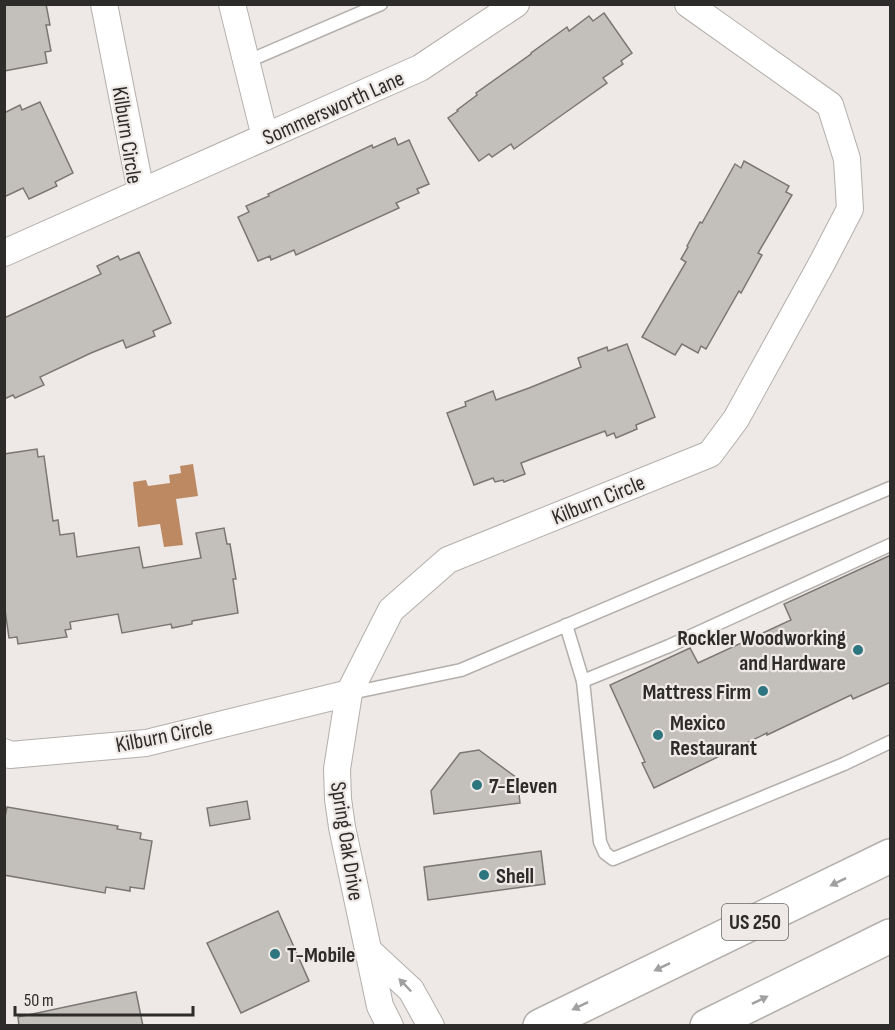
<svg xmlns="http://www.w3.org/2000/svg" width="895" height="1030" font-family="'Sofia Sans Condensed',sans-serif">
<rect width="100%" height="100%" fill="#eee9e6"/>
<!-- water -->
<polygon fill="#bd8963" points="193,464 198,496 176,499 183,545 164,547 160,524 138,527 133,482 146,480 148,486 170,483 169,475 181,473 180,466"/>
<!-- building -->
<g fill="#c3bfbb" stroke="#7b7774" stroke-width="1.5">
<polygon points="4,4 46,4 50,25 46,25 51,51 45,52 47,63 4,71"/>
<polygon points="604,13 632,53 621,61 623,64 603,78 607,83 569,110 514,149 511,144 492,157 489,154 479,161 448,118 458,111 457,110 477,95 476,93 531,54 531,53 567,27 569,31 589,16 593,21"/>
<polygon points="40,102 73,173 55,182 57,186 29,199 23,188 4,197 4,113 20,105 22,110"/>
<polygon points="395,138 398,145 409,140 429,184 417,189 419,193 396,203 399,208 296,255 294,250 271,260 270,256 258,261 238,217 249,212 246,206 269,196 268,194 372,145 373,148"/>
<polygon points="744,161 789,186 786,192 792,195 758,253 762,255 741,293 739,291 706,349 701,346 698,353 682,344 675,355 642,337 686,262 681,259 688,247 687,246 700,222 702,223 735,164 741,168"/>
<polygon points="139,252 171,323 153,331 155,336 126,348 123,340 91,353 40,377 44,385 15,398 13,395 4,399 4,318 101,274 97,266 118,256 120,260"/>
<polygon points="627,344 655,417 636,425 637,429 616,438 614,433 607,436 605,431 521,463 525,474 504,482 503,480 495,482 493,478 474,485 447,413 466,406 465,402 493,391 496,400 529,388 581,367 578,358 607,347 608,351"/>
<polygon points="37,449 38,457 44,456 53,521 58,520 60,535 74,533 77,557 139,547 143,568 201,558 196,533 224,528 227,544 230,544 236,579 233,579 238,613 192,621 192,624 172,628 171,624 122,633 118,614 70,622 71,629 65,630 67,637 18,644 17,637 9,638 4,603 4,454"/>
<polygon points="891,555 891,682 853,699 851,695 767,735 767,733 654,788 642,763 645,762 610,685 690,648 698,663 791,620 784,604"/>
<polygon points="479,750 517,778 520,803 434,814 431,791 460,753"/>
<polygon points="247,801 250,819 210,826 207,808"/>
<polygon points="7,807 118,826 117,829 141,833 140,839 152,841 144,889 130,887 130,891 106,887 105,893 4,875 4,822"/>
<polygon points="541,851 545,884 428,900 424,867"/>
<polygon points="278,911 309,981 241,1013 207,943"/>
<polygon points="136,992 143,1026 19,1026 18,1017"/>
</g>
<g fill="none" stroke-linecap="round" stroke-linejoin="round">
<!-- lane casing -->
<g stroke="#b3afac" stroke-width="15">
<g id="lane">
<polyline points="246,62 381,4"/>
<polyline points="566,625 583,681 600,842 605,853 613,859 844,764 890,742"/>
<polyline points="583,681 669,646 890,545"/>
<polyline points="351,693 461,670 890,488"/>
</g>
</g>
<!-- street casing -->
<g stroke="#b3afac" stroke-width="28">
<g id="street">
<polyline points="104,4 141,192"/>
<polyline points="232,4 265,137"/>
<polyline points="4,253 420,68 516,4"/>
<polyline points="4,752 10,755 146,743 349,693"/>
<polyline points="370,952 411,990 431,1026"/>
<polyline points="390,1026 380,1006 342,827 338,799 337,769 349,693 391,610 448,560 710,454 736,419 822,263 850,209 847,159 830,105 688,4"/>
</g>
</g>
<!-- primary casing -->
<g stroke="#b3afac" stroke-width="36">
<g id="primary">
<polyline points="540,1026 890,856"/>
<polyline points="707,1026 890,936"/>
</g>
</g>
<!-- lane -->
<use href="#lane" stroke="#fff" stroke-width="12"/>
<!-- street -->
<use href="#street" stroke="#fff" stroke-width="26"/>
<!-- primary -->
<use href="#primary" stroke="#fff" stroke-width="33"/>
</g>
<!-- one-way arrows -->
<defs><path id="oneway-solid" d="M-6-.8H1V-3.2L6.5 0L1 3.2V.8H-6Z" transform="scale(1.5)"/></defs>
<g fill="#a1a0a0">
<use href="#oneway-solid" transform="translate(838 882) rotate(154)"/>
<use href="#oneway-solid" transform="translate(662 967) rotate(154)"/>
<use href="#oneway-solid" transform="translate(405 985) rotate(-134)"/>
<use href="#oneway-solid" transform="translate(760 1000) rotate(-26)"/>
<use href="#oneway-solid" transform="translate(580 1006) rotate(154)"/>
</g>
<!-- markers -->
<g fill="#2d757f" stroke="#eee9e6" stroke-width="2">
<circle cx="858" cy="650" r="6"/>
<circle cx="763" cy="691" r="6"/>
<circle cx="658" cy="735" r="6"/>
<circle cx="477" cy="785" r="6"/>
<circle cx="484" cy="875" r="6"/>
<circle cx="275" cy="954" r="6"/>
</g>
<g text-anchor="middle" stroke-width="4.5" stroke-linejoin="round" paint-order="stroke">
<!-- shield labels -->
<rect fill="#eee9e6" stroke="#686563" stroke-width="1.5" x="722" y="904" width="66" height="36" rx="4.5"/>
<g font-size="21" font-weight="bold" fill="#2e2c2b">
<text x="755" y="929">US 250</text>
</g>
<!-- street labels -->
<g font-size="22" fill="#2e2c2b" stroke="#eee9e6">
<text transform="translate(333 107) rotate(-24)" y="8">Sommersworth Lane</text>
<text transform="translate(128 135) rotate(81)" y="8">Kilburn Circle</text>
<text transform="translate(598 499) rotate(-22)" y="8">Kilburn Circle</text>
<text transform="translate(164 735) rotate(-11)" y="8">Kilburn Circle</text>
<text transform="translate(348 841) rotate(81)" y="8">Spring Oak Drive</text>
</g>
<!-- poi labels -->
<g font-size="22" font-weight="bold" fill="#2e2c2b" stroke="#eee9e6" text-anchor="start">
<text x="846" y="645" text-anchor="end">Rockler Woodworking<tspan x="846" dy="25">and Hardware</tspan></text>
<text x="751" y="699" text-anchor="end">Mattress Firm</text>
<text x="670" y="730">Mexico<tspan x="670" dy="25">Restaurant</tspan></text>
<text x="489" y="793">7-Eleven</text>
<text x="496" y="883">Shell</text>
<text x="287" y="962">T-Mobile</text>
</g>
</g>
<!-- border -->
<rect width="895" height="1030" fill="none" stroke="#2e2c2b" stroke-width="12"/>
<!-- scale -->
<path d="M15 1006v9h178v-9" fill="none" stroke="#2e2c2b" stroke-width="3"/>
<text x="24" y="1006" font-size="18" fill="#2e2c2b" stroke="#eee9e6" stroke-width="4.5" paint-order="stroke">50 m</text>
</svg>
